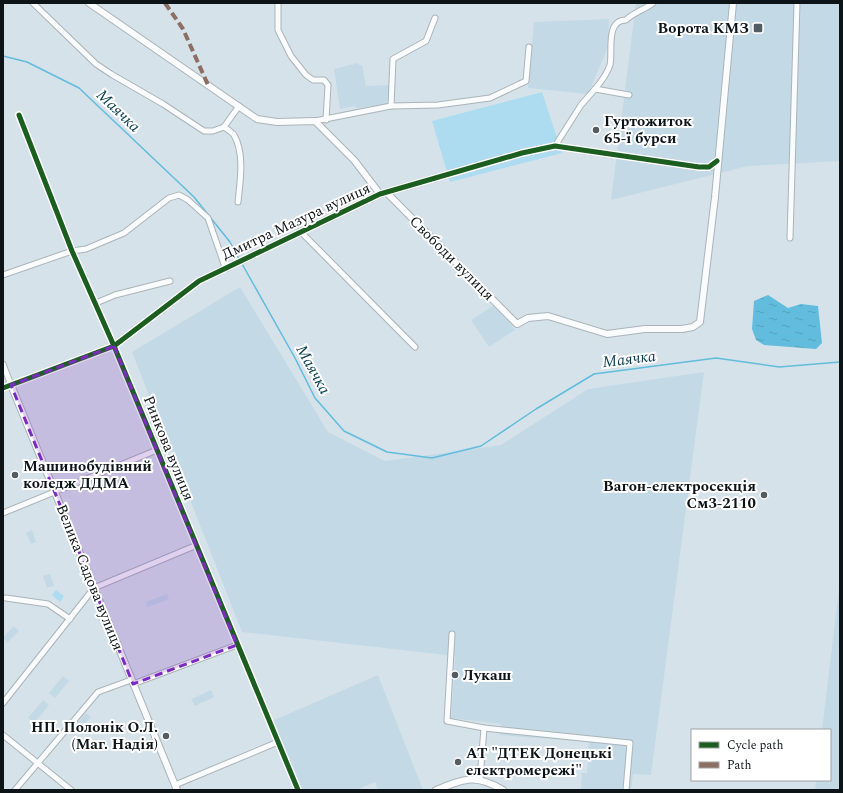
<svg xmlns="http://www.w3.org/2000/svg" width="843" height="793" font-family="Spectral,serif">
<defs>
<pattern id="water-ripples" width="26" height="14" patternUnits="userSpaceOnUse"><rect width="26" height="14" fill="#61bcdd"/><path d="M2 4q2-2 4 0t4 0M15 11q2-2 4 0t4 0" fill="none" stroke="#53a1bd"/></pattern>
</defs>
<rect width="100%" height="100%" fill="#d6e2e9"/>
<!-- built -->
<g fill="#c3dae6">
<polygon points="636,3 840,3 840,161 748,166 611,200"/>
<polygon points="609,19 608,47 588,94 528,88 534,22"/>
<polygon points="358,63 359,65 362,65 366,86 390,85 390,95 384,106 377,108 374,106 356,108 355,106 340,109 334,69"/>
<polygon points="240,287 328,432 385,461 501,445 588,389 704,372 651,775 633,774 631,790 581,790 582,773 587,773 589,742 500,735 501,724 451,718 455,656 242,632 132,352"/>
<polygon points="497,303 515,330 489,347 471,320"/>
<polygon points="32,530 36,542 31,544 26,533"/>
<polygon points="50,574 54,586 47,588 43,576"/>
<polygon points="840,581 840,790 815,790 816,780 830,780 830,730 822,730"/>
<polygon points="167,594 169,599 147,607 146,602"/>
<polygon points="14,626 19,631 7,643 3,637"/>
<polygon points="378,675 423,790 378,790 375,782 357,790 301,790 272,721"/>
<polygon points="63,676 69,681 55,698 49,693"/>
<polygon points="211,690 214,697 195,706 191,699"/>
<polygon points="43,700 49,705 34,723 28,718"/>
<polygon points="86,713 91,717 82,727 77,723"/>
</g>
<!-- grass -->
<g fill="#addcf1">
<polygon points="542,92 562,153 450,182 432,121"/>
<polygon points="56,590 64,596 60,602 52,595"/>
</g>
<!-- water -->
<polygon fill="url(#water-ripples)" points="768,295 788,308 801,304 818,306 822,343 816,349 764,345 756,340 752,329 754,301"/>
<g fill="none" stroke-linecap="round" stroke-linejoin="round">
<!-- stream -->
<g stroke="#61bcdd" stroke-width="1.5">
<polyline points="3,56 27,62 79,88 194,197 230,242 239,259"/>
<polyline points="241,262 295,358 315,398 344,431 387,452 432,458 481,446 536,409 594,374 716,358 779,367 840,362"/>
</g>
<!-- minor casing -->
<g stroke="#aab4b9" stroke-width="7">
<g id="minor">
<polyline points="33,3 96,64 111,74 163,104 204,131 213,131 224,127"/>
<polyline points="278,3 278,30 291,56 306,75 313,80 324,80 328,85 326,120"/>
<path d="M595 89C601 82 607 74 610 65 613 52 605 20 626 20 634 12 644 10 653 3"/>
<polyline points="391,106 393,59 426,41 435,18"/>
<polyline points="19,115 72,251 114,346 298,790"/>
<polyline points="315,121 391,106 438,105 490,98 526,81 529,47"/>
<polyline points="555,146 581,105 595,89 629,95"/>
<path d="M238 202C240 182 245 154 234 135 232 132 227 129 224 127L239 106"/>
<polyline points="300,231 415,347"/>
<polyline points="790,238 797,3"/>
<polyline points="3,275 72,251 86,249 124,233 169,198 179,195 188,200 208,218 225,267"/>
<polyline points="96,303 115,295 170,281"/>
<polyline points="3,364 11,385"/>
<polyline points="3,513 157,450"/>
<polyline points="6,598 48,604 70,619"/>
<polyline points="452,634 447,721 484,728 630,743 626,790"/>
<polyline points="133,684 237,645"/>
<polyline points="3,703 94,588 197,545"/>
<polyline points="3,735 71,790"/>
<polyline points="480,779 484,728"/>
<polyline points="175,785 278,742"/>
<polyline points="15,790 98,692 131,680"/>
</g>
</g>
<!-- tertiary casing -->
<g stroke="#aab4b9" stroke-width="8">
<g id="tertiary">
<polyline points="89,3 257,119 277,122 315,121 354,160 380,194"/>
<polyline points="387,193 517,324 528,318 548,316 607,334 645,329 682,329 693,327 700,322 715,197 733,3"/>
<polyline points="11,385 177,790"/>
<polyline points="3,388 114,346 199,281 380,194 522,153 555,146 699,167 709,167 717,161"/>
<path d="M436 790C464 779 475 773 503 790"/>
</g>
</g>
<!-- minor -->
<use href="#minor" stroke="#f9fbfc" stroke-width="5"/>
<!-- tertiary -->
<use href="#tertiary" stroke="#f9fbfc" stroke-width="6"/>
<!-- quiet -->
<polyline stroke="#8d6e63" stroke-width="4" stroke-dasharray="8 4" stroke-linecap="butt" points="165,3 183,29 208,85"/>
<!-- cycleway casing -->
<g stroke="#fff" stroke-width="8">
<g id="cycleway">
<polyline points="19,115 72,251 114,346 298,790"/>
<polyline points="3,388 114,346 199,281 380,194 522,153 555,146 699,167 709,167 717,161"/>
</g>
</g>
<!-- cycleway -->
<use href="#cycleway" stroke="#1b5e20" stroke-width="5"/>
</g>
<!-- marked area -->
<path fill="#7b2cbf" fill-opacity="0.2" stroke="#7b2cbf" stroke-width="3" stroke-dasharray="8 5" stroke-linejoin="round" d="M114 346 237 645 133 684 11 385Z"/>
<!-- markers -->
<g fill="#535c61" stroke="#fff" stroke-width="1.5">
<rect x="753" y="23" width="10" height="10" rx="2"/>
<circle cx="596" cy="130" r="4"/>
<circle cx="15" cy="475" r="4"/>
<circle cx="764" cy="495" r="4"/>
<circle cx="455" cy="675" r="4"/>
<circle cx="166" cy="736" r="4"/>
<circle cx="458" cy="762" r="4"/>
</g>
<g text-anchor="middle" stroke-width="4" stroke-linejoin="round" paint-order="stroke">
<!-- poi labels -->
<g font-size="15" font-weight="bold" fill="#0c1418" stroke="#fff" text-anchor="start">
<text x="749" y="33" text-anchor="end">Ворота КМЗ</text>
<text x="604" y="126">Гуртожиток<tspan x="604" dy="17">65-ї бурси</tspan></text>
<text x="23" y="471">Машинобудівний<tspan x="23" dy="17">коледж ДДМА</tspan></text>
<text x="756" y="491" text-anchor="end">Вагон-електросекція<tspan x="756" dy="17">См3-2110</tspan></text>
<text x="463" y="680">Лукаш</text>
<text x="158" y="732" text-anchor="end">НП. Полонік О.Л.<tspan x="158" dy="17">(Маг. Надія)</tspan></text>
<text x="466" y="758">АТ "ДТЕК Донецькі<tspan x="466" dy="17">електромережі"</tspan></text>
</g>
<!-- street labels -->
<g font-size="15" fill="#0c1418" stroke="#fff">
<text transform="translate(296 221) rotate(-25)" y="5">Дмитра Мазура вулиця</text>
<text transform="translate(452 258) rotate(45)" y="5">Свободи вулиця</text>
<text transform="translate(169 448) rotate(68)" y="5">Ринкова вулиця</text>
<text transform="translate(90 577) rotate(68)" y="5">Велика Садова вулиця</text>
</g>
<!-- water labels -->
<g font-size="16" font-style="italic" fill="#0b3f52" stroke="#fff">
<text transform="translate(119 110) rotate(44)" y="6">Маячка</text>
<text transform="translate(629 358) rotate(-7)" y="6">Маячка</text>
<text transform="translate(314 369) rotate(61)" y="6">Маячка</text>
</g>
</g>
<!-- border -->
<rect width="843" height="793" fill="none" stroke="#0c1418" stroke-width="8"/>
<!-- legend -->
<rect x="691" y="729" width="140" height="52" fill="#ffffff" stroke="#9ea1a3"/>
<rect x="699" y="742" width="20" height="6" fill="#1b5e20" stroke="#9ea1a3"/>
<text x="727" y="749" font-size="12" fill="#0c1418">Cycle path</text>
<rect x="699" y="762" width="20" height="6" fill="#8d6e63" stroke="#9ea1a3"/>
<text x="727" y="769" font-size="12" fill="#0c1418">Path</text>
</svg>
